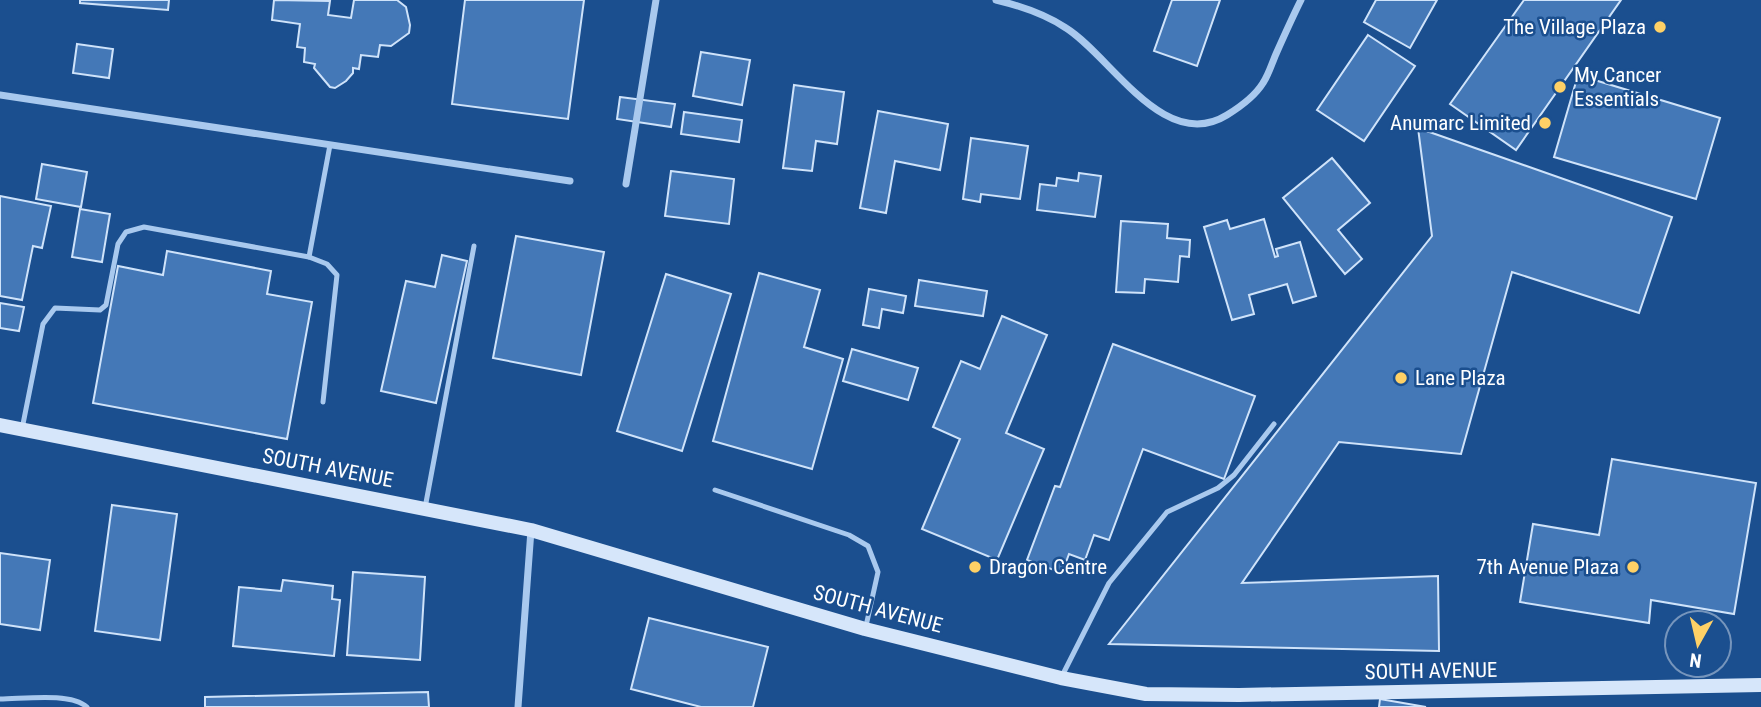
<svg xmlns="http://www.w3.org/2000/svg" width="1761" height="707" font-family="'Roboto Condensed',sans-serif">
<rect width="100%" height="100%" fill="#1b4f8f"/>
<!-- building -->
<g fill="#4478b7" stroke="#cfe3fa" stroke-width="2">
<polygon points="80,0 169,0 168,10 80,3"/>
<polygon points="274,0 330,1 328,15 351,18 354,0 397,0 406,7 410,25 409,33 391,46 380,45 378,57 361,55 359,69 353,68 353,73 346,81 335,88 330,87 314,68 315,64 304,62 305,48 297,47 300,24 272,20"/>
<polygon points="465,0 584,0 568,119 452,104"/>
<polygon points="1172,0 1220,0 1197,66 1154,51"/>
<polygon points="1376,0 1437,0 1410,48 1364,22"/>
<polygon points="1524,0 1621,0 1516,150 1450,104"/>
<polygon points="1368,35 1415,66 1364,141 1317,110"/>
<polygon points="77,44 113,49 109,78 73,73"/>
<polygon points="701,52 750,60 742,105 693,96"/>
<polygon points="1578,75 1720,118 1696,199 1554,157"/>
<polygon points="794,85 844,92 837,144 816,141 812,171 783,168"/>
<polygon points="620,97 675,104 671,127 617,119"/>
<polygon points="878,111 948,124 940,170 895,161 886,213 860,208"/>
<polygon points="684,112 742,120 739,142 681,134"/>
<polygon points="1418,128 1672,217 1639,313 1512,272 1461,454 1339,442 1242,583 1438,576 1439,651 1109,644 1432,236"/>
<polygon points="971,138 1028,146 1020,199 981,194 980,202 963,199"/>
<polygon points="1332,158 1370,203 1338,230 1362,259 1345,274 1283,198"/>
<polygon points="42,164 87,172 81,207 36,199"/>
<polygon points="671,171 734,179 729,224 665,216"/>
<polygon points="1079,173 1101,176 1095,217 1037,210 1040,184 1056,186 1057,178 1078,181"/>
<polygon points="0,196 51,206 42,248 33,246 22,300 0,296"/>
<polygon points="80,209 110,214 102,262 72,257"/>
<polygon points="1264,219 1275,257 1278,256 1276,249 1300,242 1316,296 1293,303 1287,284 1249,295 1254,314 1232,320 1204,227 1227,220 1230,229"/>
<polygon points="1121,221 1168,224 1167,238 1190,240 1189,257 1180,256 1178,282 1145,279 1144,293 1116,292"/>
<polygon points="516,236 604,252 581,375 493,358"/>
<polygon points="167,251 271,271 267,294 312,302 287,439 93,403 118,266 163,275"/>
<polygon points="442,255 467,261 436,403 381,391 406,281 435,287"/>
<polygon points="759,273 820,290 804,347 843,359 812,469 713,441"/>
<polygon points="666,274 731,294 682,451 617,431"/>
<polygon points="919,280 987,291 983,316 915,306"/>
<polygon points="869,289 906,296 903,313 882,309 879,328 863,325"/>
<polygon points="0,303 24,307 19,331 0,328"/>
<polygon points="1002,316 1047,335 1006,433 1044,449 997,560 922,529 960,439 933,427 961,361 980,369"/>
<polygon points="1113,344 1255,396 1224,479 1143,449 1109,540 1094,535 1085,560 1069,554 1062,573 1027,560 1055,486 1060,487"/>
<polygon points="852,349 918,368 908,400 843,381"/>
<polygon points="1612,459 1756,483 1734,614 1651,600 1649,623 1520,602 1533,524 1599,535"/>
<polygon points="112,505 177,514 160,640 95,631"/>
<polygon points="0,553 50,560 40,630 0,624"/>
<polygon points="353,572 425,577 420,660 347,655"/>
<polygon points="283,580 333,586 332,599 340,600 334,656 233,646 239,587 281,591"/>
<polygon points="649,618 768,647 753,707 701,707 631,689"/>
<polygon points="428,692 429,707 205,707 205,697"/>
<polygon points="1380,699 1426,707 1379,707"/>
</g>
<g fill="none" stroke-linecap="round" stroke-linejoin="round">
<!-- service -->
<g stroke="#a9c9ee" stroke-width="5">
<polyline points="309,257 330,145"/>
<polyline points="22,429 43,324 55,308 100,310 106,305 118,244 126,232 144,227 309,257 327,264 337,275 323,402"/>
<polyline points="715,490 849,535 868,546 878,572 866,626"/>
<polyline points="425,508 474,246"/>
<polyline points="1062,676 1109,583 1167,512 1218,488 1234,475 1274,424"/>
<path d="M0 699C23 699 70 692 87 707"/>
</g>
<!-- minor -->
<g stroke="#a9c9ee" stroke-width="7">
<path d="M996 0C1021 6 1045 14 1066 28 1111 56 1164 154 1227 115 1240 107 1255 96 1263 83 1269 74 1272 63 1276 54 1284 36 1292 18 1301 0"/>
<polyline points="0,95 570,181"/>
<polyline points="626,184 656,0"/>
<polyline points="518,707 531,530"/>
</g>
<!-- secondary -->
<polyline stroke="#d6e6fa" stroke-width="14" points="0,425 531,530 865,629 1061,678 1146,694 1239,695 1761,685"/>
</g>
<!-- markers -->
<g fill="#ffd166" stroke="#1b4f8f" stroke-width="2.5">
<circle cx="1660" cy="27" r="7"/>
<circle cx="1560" cy="87" r="7"/>
<circle cx="1545" cy="123" r="7"/>
<circle cx="1401" cy="378" r="7"/>
<circle cx="975" cy="567" r="7"/>
<circle cx="1633" cy="567" r="7"/>
</g>
<g text-anchor="middle" stroke-width="5" stroke-linejoin="round" paint-order="stroke">
<!-- poi labels -->
<g font-size="21" fill="#fff" stroke="#1b4f8f" text-anchor="end">
<text x="1646" y="34">The Village Plaza</text>
<text x="1574" y="82" text-anchor="start">My Cancer<tspan x="1574" dy="24">Essentials</tspan></text>
<text x="1531" y="130">Anumarc Limited</text>
<text x="1415" y="385" text-anchor="start">Lane Plaza</text>
<text x="989" y="574" text-anchor="start">Dragon Centre</text>
<text x="1619" y="574">7th Avenue Plaza</text>
</g>
<!-- street labels -->
<g font-size="21" fill="#fff" stroke="#1b4f8f">
<text transform="translate(328 468) rotate(11)" y="7">SOUTH AVENUE</text>
<text transform="translate(878 609) rotate(15)" y="7">SOUTH AVENUE</text>
<text transform="translate(1431 671) rotate(-1)" y="7">SOUTH AVENUE</text>
</g>
</g>
<!-- north arrow -->
<g transform="translate(1698 644) rotate(188)"><circle r="33" fill="#1b4f8f" stroke="#7695bc" stroke-width="2"/>
<path d="M0-5L12 26L0 18L-12 26Z" fill="#ffd166"/>
<text y="-10" font-size="19" font-weight="bold" text-anchor="middle" fill="#ffffff">N</text>
</g>
</svg>
